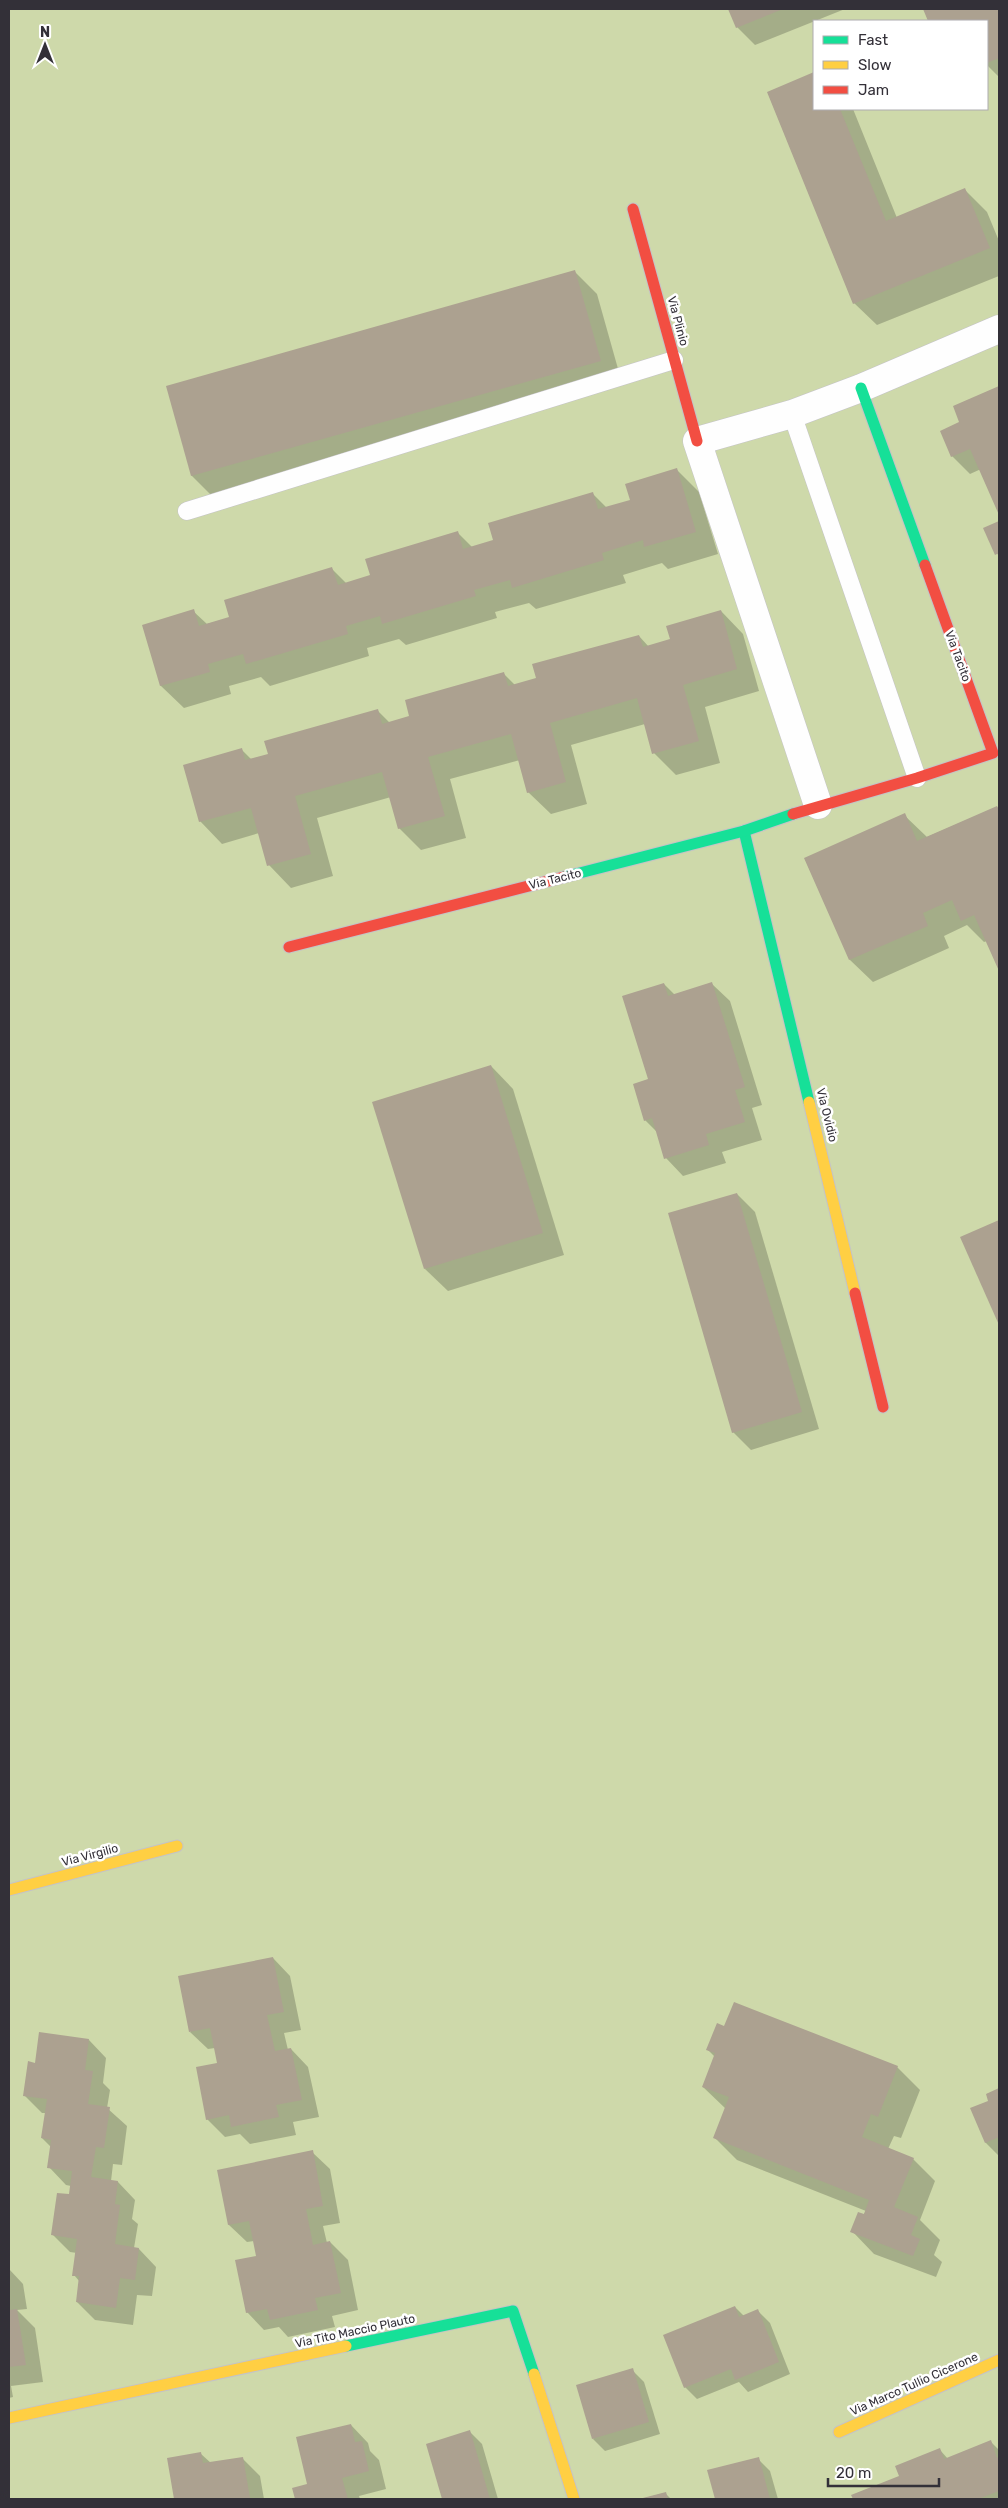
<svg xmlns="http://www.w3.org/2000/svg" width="1008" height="2508" font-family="Rubik,sans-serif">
<rect width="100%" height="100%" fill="#faf9fb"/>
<!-- forest -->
<path fill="#ced9aa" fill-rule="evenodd" d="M9 9H999V2499H9ZM814 21H987V109H814Z"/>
<!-- shadow -->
<g fill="#0003">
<polygon points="730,9 845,9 755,45 737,27"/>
<polygon points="925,9 999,9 999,77 987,65 987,21 930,21"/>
<polygon points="814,74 814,109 853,109 897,218 965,190 987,212 999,241 999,276 877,325 854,303 768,93"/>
<polygon points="575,272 597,294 622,383 214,498 192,476 167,387"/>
<polygon points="999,387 999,512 981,469 970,474 952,456 961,422 954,407"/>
<polygon points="677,470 699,492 718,554 668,569 662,563 623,575 626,583 536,609 529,603 495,612 497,618 406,645 399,639 367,648 369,656 270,686 261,677 229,686 231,694 184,708 161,686 143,626 193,611 207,624 230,618 331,568 347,584 372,576 457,532 473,548 494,541 592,493 607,508 631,501"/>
<polygon points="999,522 999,557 985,529"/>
<polygon points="721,611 743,634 759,691 705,707 720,763 676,775 654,753 645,724 571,745 587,804 551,814 528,792 520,760 450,779 466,838 421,850 399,828 391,797 317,818 333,876 291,888 269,865 259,833 222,844 200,821 241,749 252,760 269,755 378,711 390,723 411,717 504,674 515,685 538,679 639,636 649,647 671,640"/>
<polygon points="997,807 999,810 999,968 987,941 984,942 967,925 944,936 949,948 873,982 850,960 805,859 904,815 927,837"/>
<polygon points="664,984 675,995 712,984 730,1001 762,1105 752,1108 762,1140 722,1152 726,1163 683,1176 666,1158 658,1133 645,1120"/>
<polygon points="491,1066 513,1089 564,1255 448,1291 425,1269"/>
<polygon points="737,1194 755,1212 819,1429 751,1450 733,1432"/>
<polygon points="999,1221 999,1322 962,1238"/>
<polygon points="273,1958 290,1976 301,2030 284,2033 288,2050 291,2049 308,2067 319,2117 293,2122 296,2135 250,2144 240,2134 225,2137 207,2119 218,2064 215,2048 208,2049 190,2032"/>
<polygon points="89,2040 106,2058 103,2083 110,2090 107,2108 127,2126 122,2165 113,2164 111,2181 118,2182 135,2200 132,2219 138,2224 134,2248 139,2249 156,2267 152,2296 137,2295 133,2325 95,2320 77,2302 80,2282 74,2275 77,2253 70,2252 52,2234 70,2195 71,2186 66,2185 49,2167 51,2147 42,2138 46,2113 42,2113 24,2095 36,2064"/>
<polygon points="707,2049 897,2067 920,2090 901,2138 894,2136 888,2149 913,2159 935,2181 920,2220 940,2240 934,2255 942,2262 936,2277 874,2254 852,2231 866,2211 737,2160 715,2138 726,2109 703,2087 715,2057"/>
<polygon points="999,2090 999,2156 986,2143 972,2109 990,2101 987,2094"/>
<polygon points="312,2152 330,2169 340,2223 323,2226 327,2243 330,2242 348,2260 358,2310 332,2316 335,2327 288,2337 279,2327 264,2330 247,2312 257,2257 254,2241 247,2242 229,2225 218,2171"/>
<polygon points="9,2269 23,2284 27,2309 17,2310 35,2328 43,2382 11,2386 13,2397 9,2398"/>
<polygon points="735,2307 744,2316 758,2311 770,2323 790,2374 748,2392 739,2382 697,2399 685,2387"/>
<polygon points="632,2370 644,2382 660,2434 605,2451 593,2439"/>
<polygon points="351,2425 368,2443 370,2451 379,2460 386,2489 359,2496 360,2499 297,2499 294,2489 308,2485"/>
<polygon points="470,2432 482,2444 498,2499 443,2499 428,2444"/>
<polygon points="991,2442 999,2450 999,2499 854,2499 853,2496 900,2477 940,2450 948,2459"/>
<polygon points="201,2454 211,2463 242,2458 260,2476 264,2499 175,2499 169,2459"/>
<polygon points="758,2459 770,2471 778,2499 716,2499 708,2471"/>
<polygon points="665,2493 671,2499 641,2499"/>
</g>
<!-- building -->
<g fill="#aca190">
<polygon points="728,9 783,9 736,28"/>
<polygon points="923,9 999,9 999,58 987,63 987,21 928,21"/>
<polygon points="814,72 814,109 840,109 886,221 965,188 990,248 853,304 767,92"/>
<polygon points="575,270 601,361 191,476 166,386"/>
<polygon points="999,386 999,515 970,449 951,457 940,431 959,422 953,406"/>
<polygon points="677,468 696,532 644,547 643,540 602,553 604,560 512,588 510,580 474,590 476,596 382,624 380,616 346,626 348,634 246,664 243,654 208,664 210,672 160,686 142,625 194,609 199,626 229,617 224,600 332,567 338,585 370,575 365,559 458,531 463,549 493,540 488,523 593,492 598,509 630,500 625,484"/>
<polygon points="999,521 999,553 995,555 983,528"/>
<polygon points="721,610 737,669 683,685 699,741 652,754 637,698 550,723 566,782 527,793 511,734 428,757 445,816 398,829 382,772 295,796 311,854 267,866 251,808 199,822 183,765 242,748 245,760 268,754 264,741 378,709 382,724 409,716 405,700 504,672 508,686 536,678 532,664 639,635 643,647 670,639 666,626"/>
<polygon points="997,806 999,810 999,971 974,915 961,921 952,900 923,913 928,926 849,960 804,858 905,813 917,841"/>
<polygon points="712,982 745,1087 735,1090 745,1122 706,1134 709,1145 664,1159 652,1118 644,1121 633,1084 648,1079 622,996 664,983 668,996"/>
<polygon points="491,1065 543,1233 424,1269 372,1102"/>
<polygon points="737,1193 802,1412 732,1433 668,1213"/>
<polygon points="999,1220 999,1325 960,1237"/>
<polygon points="273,1957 284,2012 267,2015 275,2051 291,2048 302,2100 276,2105 279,2117 231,2127 229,2115 206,2120 196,2067 217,2063 210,2028 189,2032 178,1976"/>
<polygon points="734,2002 898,2066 878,2117 871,2114 862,2137 914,2158 894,2207 918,2217 911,2235 920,2239 913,2256 850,2232 858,2212 864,2214 869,2200 713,2138 729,2097 702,2087 715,2053 706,2050 717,2023 724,2026"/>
<polygon points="39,2032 89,2039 85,2070 93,2071 88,2104 110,2107 104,2148 96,2147 91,2177 118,2181 115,2204 120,2205 115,2244 139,2248 135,2280 120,2278 116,2308 76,2302 79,2276 72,2276 77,2239 51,2235 57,2193 69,2194 72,2171 47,2168 51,2140 41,2138 47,2099 23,2096 28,2061 35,2063"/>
<polygon points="999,2088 999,2137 985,2143 970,2108 988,2101 986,2094"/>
<polygon points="313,2150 323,2206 306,2209 313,2245 330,2241 341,2293 315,2298 318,2310 270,2320 267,2309 246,2313 235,2260 256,2256 249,2221 228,2225 217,2170"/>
<polygon points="735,2306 739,2317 758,2309 779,2362 735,2380 731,2369 684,2388 663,2335"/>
<polygon points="17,2309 26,2365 9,2367 9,2310"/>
<polygon points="633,2368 649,2422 592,2439 576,2385"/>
<polygon points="351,2424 355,2442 362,2441 369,2471 342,2478 348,2499 295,2499 292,2488 307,2484 296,2437"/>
<polygon points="470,2430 490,2499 442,2499 426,2444"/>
<polygon points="991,2440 997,2458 999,2457 999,2491 978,2499 853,2499 851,2495 899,2476 895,2466 940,2448 944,2459"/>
<polygon points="201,2452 203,2463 243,2457 250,2498 174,2499 167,2458"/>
<polygon points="759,2457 770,2499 715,2499 707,2470"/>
<polygon points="666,2492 668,2499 639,2499"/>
</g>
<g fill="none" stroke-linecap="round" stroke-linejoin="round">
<!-- lane casing -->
<g stroke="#c4c3c7" stroke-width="19">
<g id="lane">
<polyline points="792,414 917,778"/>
<polyline points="187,511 674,360"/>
</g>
</g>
<!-- street casing -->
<g stroke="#c4c3c7" stroke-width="29">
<polyline id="street" points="818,805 697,441 792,414 861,388 999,329"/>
</g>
<!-- fast casing -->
<g stroke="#c4c3c7" stroke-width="13">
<g id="fast">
<polyline points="861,388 925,565"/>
<polyline points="744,831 809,1102"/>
<polyline points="564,877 744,831 793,814"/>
<polyline points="346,2346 513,2311 534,2374"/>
</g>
</g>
<!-- slow casing -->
<g stroke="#c4c3c7" stroke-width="13">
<g id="slow">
<polyline points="809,1102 855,1293"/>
<polyline points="9,1890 177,1846"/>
<polyline points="534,2374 574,2499"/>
<polyline points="9,2418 346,2346"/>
<polyline points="839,2432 999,2360"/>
</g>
</g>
<!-- jam casing -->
<g stroke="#c4c3c7" stroke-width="13">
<g id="jam">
<polyline points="633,209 697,441"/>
<polyline points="793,814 917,778 993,753 925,565"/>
<polyline points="289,947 564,877"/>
<polyline points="855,1293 883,1407"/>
</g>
</g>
<!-- lane -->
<use href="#lane" stroke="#fefefe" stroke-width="18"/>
<!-- street -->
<use href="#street" stroke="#fefefe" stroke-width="28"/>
<!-- fast -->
<use href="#fast" stroke="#16e098" stroke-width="11"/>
<!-- slow -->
<use href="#slow" stroke="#ffcf43" stroke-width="11"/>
<!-- jam -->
<use href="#jam" stroke="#f24e42" stroke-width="11"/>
</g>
<g text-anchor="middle" stroke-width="5" stroke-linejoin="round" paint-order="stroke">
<!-- street labels -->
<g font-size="12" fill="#333038" stroke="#fff">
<text transform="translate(678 321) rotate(75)" y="4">Via Plinio</text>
<text transform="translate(958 656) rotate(70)" y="4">Via Tacito</text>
<text transform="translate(555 879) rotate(-14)" y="4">Via Tacito</text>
<text transform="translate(827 1115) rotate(76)" y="4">Via Ovidio</text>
<text transform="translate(90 1855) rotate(-15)" y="4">Via Virgilio</text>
<text transform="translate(355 2331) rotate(-12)" y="4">Via Tito Maccio Plauto</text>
<text transform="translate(914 2384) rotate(-24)" y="4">Via Marco Tullio Cicerone</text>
</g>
</g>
<!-- border -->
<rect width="1008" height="2508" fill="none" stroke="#333038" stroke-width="20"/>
<!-- legend -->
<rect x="813" y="20" width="175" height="90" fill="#ffffff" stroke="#adacaf"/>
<rect x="823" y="36" width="25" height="8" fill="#16e098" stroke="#adacaf"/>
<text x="858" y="45" font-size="15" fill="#333038">Fast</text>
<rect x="823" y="61" width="25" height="8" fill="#ffcf43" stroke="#adacaf"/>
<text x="858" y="70" font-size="15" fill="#333038">Slow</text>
<rect x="823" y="86" width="25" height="8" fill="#f24e42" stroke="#adacaf"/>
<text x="858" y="95" font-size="15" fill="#333038">Jam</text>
<!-- north arrow -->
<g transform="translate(45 45)" stroke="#ffffff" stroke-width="4" paint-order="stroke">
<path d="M0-4L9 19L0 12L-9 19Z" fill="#333038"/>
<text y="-8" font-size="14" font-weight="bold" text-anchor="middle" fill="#333038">N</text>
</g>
<!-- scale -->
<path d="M828 2478v8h111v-8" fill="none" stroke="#333038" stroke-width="2.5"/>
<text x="836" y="2478" font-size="15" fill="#333038" stroke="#ffffff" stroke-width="4" paint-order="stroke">20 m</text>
</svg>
